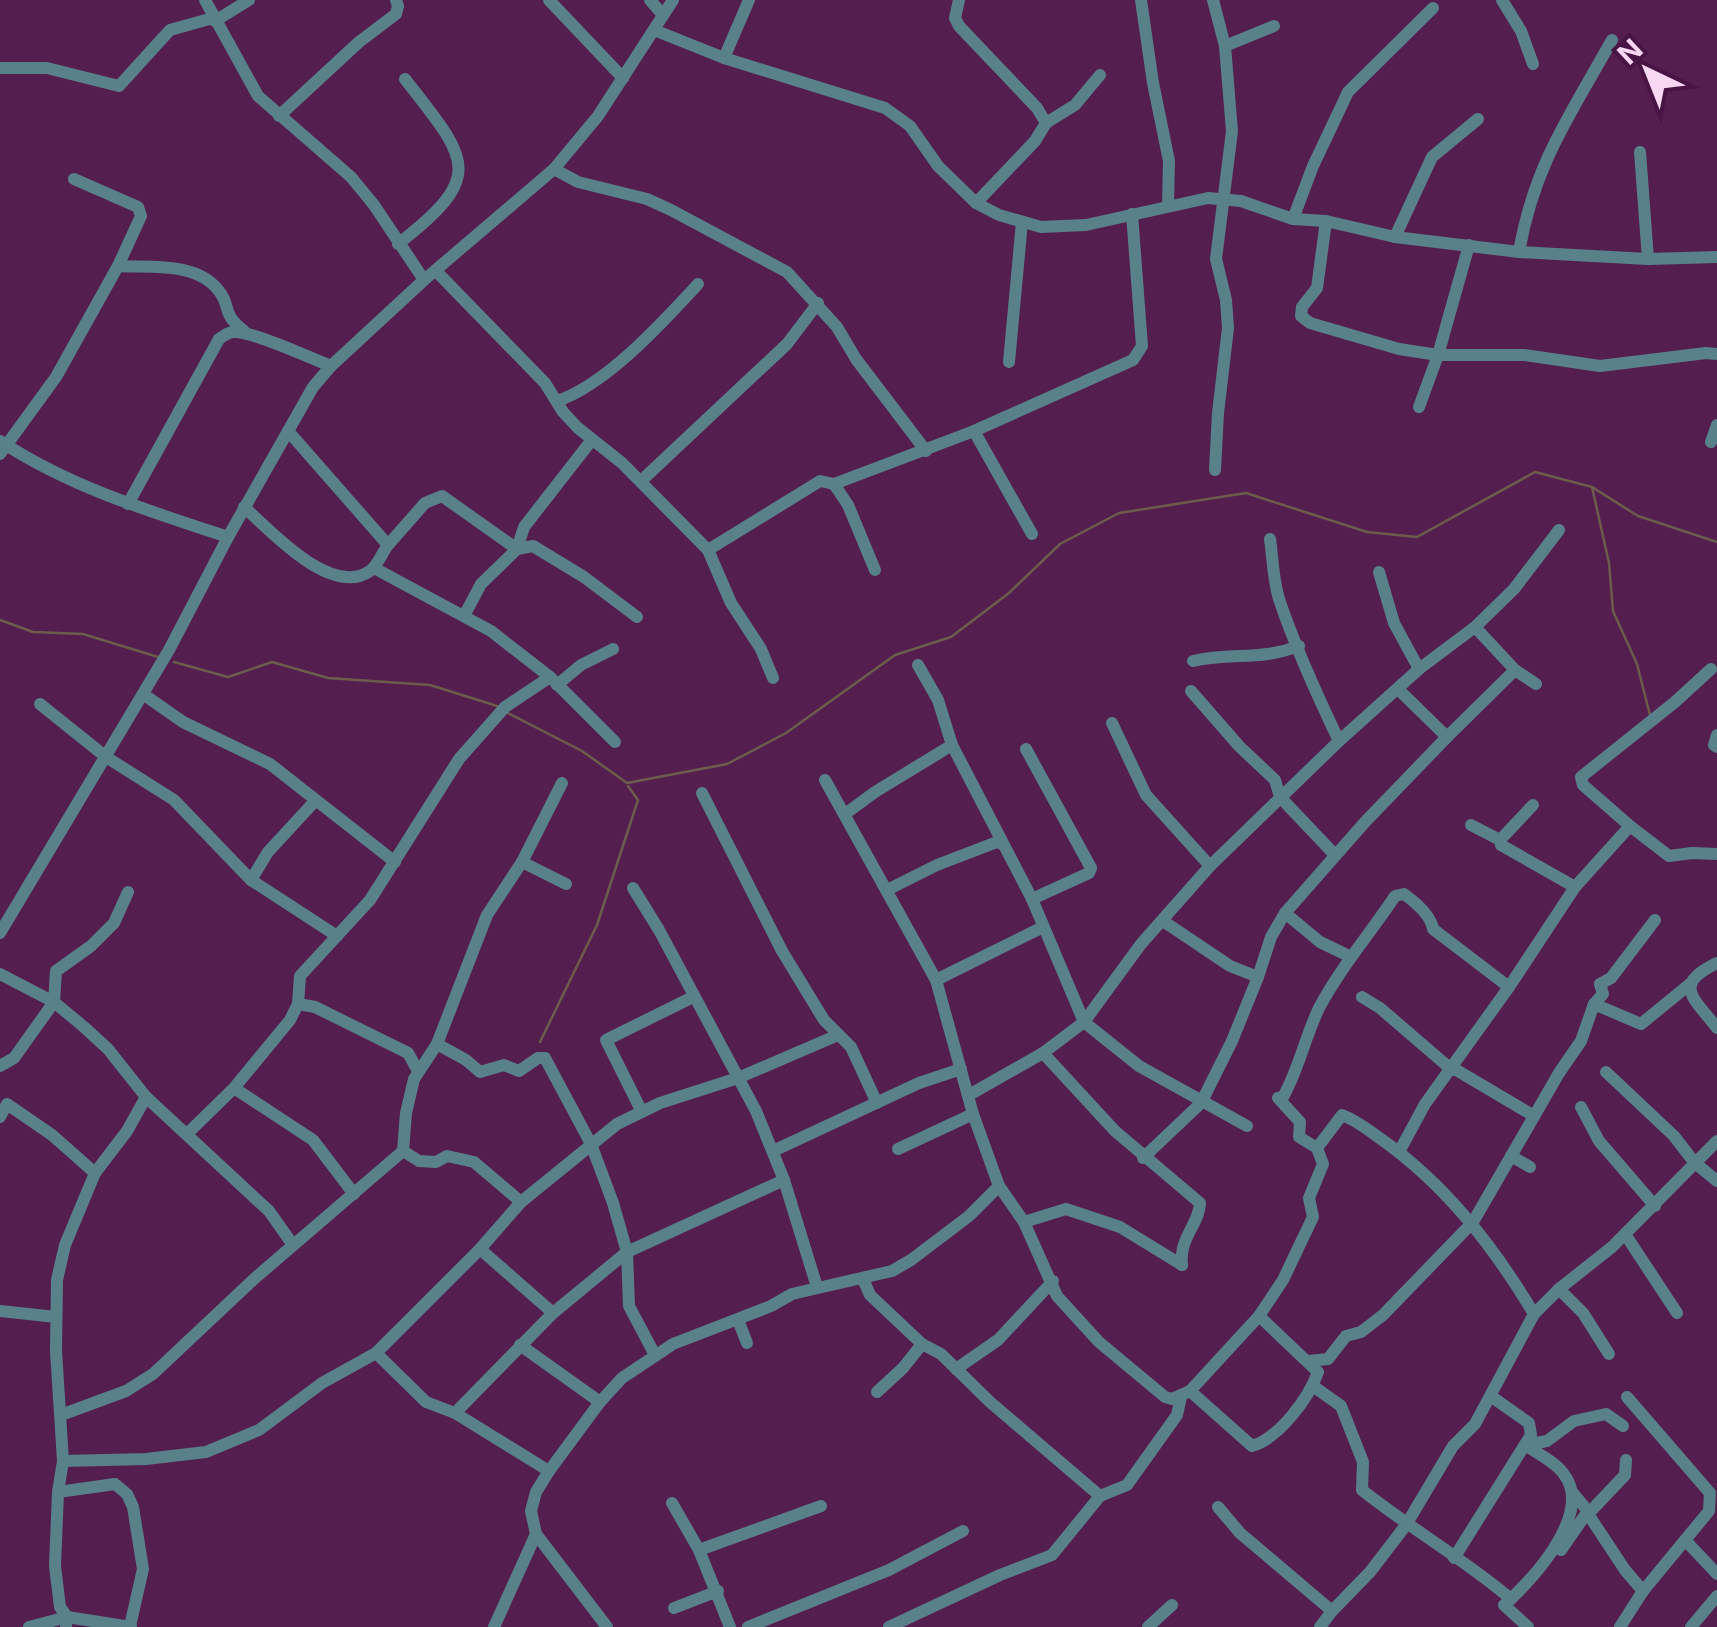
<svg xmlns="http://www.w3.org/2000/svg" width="1717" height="1627" font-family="Inter,sans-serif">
<rect width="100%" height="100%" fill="#541f4f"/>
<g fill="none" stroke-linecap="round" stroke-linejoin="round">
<!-- stream -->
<g stroke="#6d5c4c" stroke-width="2.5">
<polyline points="1592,487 1609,563 1613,611 1637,664 1650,715"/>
<polyline points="0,620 33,632 83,634 158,657"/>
<polyline points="174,662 228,677 272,662 328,678 430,685 497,706"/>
<polyline points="508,713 582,751 627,783 727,764 786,733 895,655 951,637 1009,593 1060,544 1119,513 1246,493 1367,532 1417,537 1535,472 1592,487 1638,516 1717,542"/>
<polyline points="540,1042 597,925 638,800 628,786"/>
</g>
<!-- minor -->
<g stroke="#598189" stroke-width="12">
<polyline points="205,0 258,96 351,177 374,205 424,280"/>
<polyline points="549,0 623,78"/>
<polyline points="650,0 663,15"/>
<polyline points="959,0 955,18 959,26 1037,108 1046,123 1035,141 976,203"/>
<polyline points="1141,0 1153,83 1169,161 1168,205"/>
<polyline points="1213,0 1225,46 1232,131 1216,259 1226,300 1228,328 1218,413 1215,470"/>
<polyline points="1502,0 1521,31 1533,64"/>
<polyline points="215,21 249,0"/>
<polyline points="654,30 724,58 885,108 910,126 938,166 976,203 999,215 1041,227 1086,225 1208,198 1241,201 1293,219 1326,221 1395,237 1519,252 1648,259 1717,257"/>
<polyline points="1225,46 1274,26"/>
<polyline points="724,58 749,0"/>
<polyline points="0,68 47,68 119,86 170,30 213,18"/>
<polyline points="279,116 359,42 396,14 398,6 396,0"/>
<polyline points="1046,123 1075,105 1100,75"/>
<polyline points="1640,152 1648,259"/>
<polyline points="554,169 578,182 647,199 671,210 787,272 837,327 856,359 926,451"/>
<polyline points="1293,219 1313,166 1348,92 1433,8"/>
<polyline points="1326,221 1317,288 1302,307 1301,316 1310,323 1399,349 1438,355 1419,407"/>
<polyline points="1395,237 1432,157 1478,119"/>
<path d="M398 244C487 175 468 160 405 79"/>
<polyline points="1469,245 1438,355 1524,355 1600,366 1706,353 1717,354"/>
<path d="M1519 252C1534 165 1570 115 1612 40"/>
<path d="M118 266C149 268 197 261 219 291 232 307 220 312 244 331"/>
<polyline points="436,271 545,383 563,412 578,428 622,463 708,550 731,603 761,649 773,678"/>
<polyline points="1009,362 1022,222"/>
<path d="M557 401C606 385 663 322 698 284"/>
<polyline points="974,431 1032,534"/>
<path d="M0 441C70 487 149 511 228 537"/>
<polyline points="1711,442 1717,425"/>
<polyline points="0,454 56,377 118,266 141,216 138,207 74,179"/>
<polyline points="641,481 787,344 818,303"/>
<polyline points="834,484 848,505 875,570"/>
<path d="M128 504 219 339C224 336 227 332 234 332 253 331 310 358 331 366"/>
<path d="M244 507C271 531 331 598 370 571 378 565 382 553 388 545L288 431"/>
<path d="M1270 539C1273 559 1273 582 1280 602 1296 649 1317 695 1339 741"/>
<polyline points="388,545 425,503 442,496 517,549 533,546 584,577 637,617"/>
<polyline points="708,550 820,481 834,484 974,431 1133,360 1142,346 1132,214"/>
<polyline points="374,568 491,631 550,677 615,742"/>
<polyline points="1379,572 1394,623 1419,669"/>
<polyline points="464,616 481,584 517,549 524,527 591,441"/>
<polyline points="1475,627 1515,670 1536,684"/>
<path d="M1193 661C1233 652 1260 661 1299 646"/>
<polyline points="918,665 938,700 952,745 1032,899 1084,1022 1139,1066 1247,1126"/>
<polyline points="557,685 581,665 613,649"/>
<polyline points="1398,689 1447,737 1515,670"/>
<polyline points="1191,691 1239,746 1275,780 1280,797 1335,855"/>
<polyline points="143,694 183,722 270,764 395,862"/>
<polyline points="40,704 106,757 174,800 251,880 337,936"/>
<polyline points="1112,723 1146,795 1210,866"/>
<polyline points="1717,735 1714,745 1717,747"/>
<polyline points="1026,749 1091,868 1089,873 1032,899"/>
<path d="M825 780 936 980 973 1114 999 1186 1024 1222 1057 1296 1099 1342 1165 1397 1172 1399 1190 1391 1259 1316 1283 1280 1313 1217 1309 1198 1323 1164 1317 1148 1299 1137 1300 1122 1278 1098 1283 1097C1299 1069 1305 1037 1319 1008 1340 968 1370 934 1395 896L1404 894C1415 902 1431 915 1433 929L1509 987"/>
<polyline points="702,793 782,951 824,1020 851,1047 877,1103"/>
<polyline points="1533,805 1500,840 1501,845 1575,887"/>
<polyline points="845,814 875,792 952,745"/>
<polyline points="1471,825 1500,840"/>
<polyline points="1630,826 1669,856 1692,853 1717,854"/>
<polyline points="522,862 566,884"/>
<polyline points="251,880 268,852 315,801"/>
<polyline points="633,888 659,930 756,1111 784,1180 817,1287"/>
<polyline points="889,889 937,865 997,842 1002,844"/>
<polyline points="1285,913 1320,942 1351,957"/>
<polyline points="1163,921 1230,966 1258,977"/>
<polyline points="0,933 169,650 228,537 313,387 331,366 424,280 554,169 598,116 673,0"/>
<path d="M1717 963C1672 985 1693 997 1717 1028"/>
<polyline points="0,974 54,1002 84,1027 108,1049 146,1097 269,1211 293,1245"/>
<polyline points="936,980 1043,927"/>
<polyline points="1362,997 1380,1008 1452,1070"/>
<polyline points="298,1004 315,1007 408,1053 418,1071"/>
<polyline points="1594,1004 1641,1024 1690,984"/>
<polyline points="437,1044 466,1060 480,1072 504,1065 519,1071 538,1058 545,1058 591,1144 613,1203 627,1252 629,1306 655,1355"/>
<path d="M1043 1053 1115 1131 1200 1203C1199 1225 1179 1237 1182 1265"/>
<polyline points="0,1066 14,1058 54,1002 56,971 91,946 114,923 128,892"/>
<polyline points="1453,1068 1534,1116"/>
<polyline points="1606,1072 1674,1136 1694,1162 1717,1181"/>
<polyline points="234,1088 313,1140 354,1194"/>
<polyline points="969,1095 1043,1053 1084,1022 1141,944 1210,866 1339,741 1419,669 1475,627 1514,589 1559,530"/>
<polyline points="1581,1107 1599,1141 1655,1206"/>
<polyline points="642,1112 606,1040 693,997"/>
<polyline points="0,1117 7,1104 52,1135 95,1173"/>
<polyline points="188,1133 234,1088 290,1020 298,1004 300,976 370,900 459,759 505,707 550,677"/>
<path d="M1317 1148 1342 1115C1358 1121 1368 1130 1381 1139 1446 1185 1494 1247 1534 1314"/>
<polyline points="898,1149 973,1114"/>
<polyline points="403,1151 419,1161 436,1162 447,1156 474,1162 521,1202"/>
<polyline points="773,1151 919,1083 961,1069"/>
<polyline points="1399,1152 1425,1104 1509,987 1575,887 1630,826 1583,785 1581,777 1675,702 1711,669"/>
<polyline points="1511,1156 1530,1167"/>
<polyline points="1143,1158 1201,1103 1232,1041 1258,977 1271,937 1285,913 1365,822 1447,737"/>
<polyline points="1024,1222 1066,1209 1120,1227 1182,1265"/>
<polyline points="1625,1234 1677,1313"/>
<polyline points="480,1249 553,1313"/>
<polyline points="863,1279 870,1295 922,1344 941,1354 990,1402 1100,1496 1052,1555 1000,1575 889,1627"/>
<polyline points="1559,1289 1583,1313 1609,1354"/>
<polyline points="0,1311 56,1317"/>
<polyline points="738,1320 747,1343"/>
<polyline points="520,1345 600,1402"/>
<polyline points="376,1353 426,1402 455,1413 549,1471"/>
<polyline points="1309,1361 1328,1359 1346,1336 1361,1332 1383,1315 1473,1222 1559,1073 1581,1041 1594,1004 1603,994 1600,984 1611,978 1655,920"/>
<polyline points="956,1369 998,1340 1053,1281"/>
<path d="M1313 1386 1341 1406 1363 1462 1362 1490C1411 1529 1464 1559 1511 1599"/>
<path d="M1190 1391 1252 1446C1279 1438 1309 1398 1318 1372L1259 1316"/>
<polyline points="877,1392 903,1368 922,1344"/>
<polyline points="455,1413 553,1313 627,1252 784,1180"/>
<polyline points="61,1415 126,1391 153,1374 254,1279 403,1151 406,1113 414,1079 437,1044 487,915 522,862 562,783"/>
<path d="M1525 1445C1537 1453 1555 1462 1563 1473 1595 1512 1533 1580 1504 1605L1528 1627"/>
<polyline points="1525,1445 1547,1441 1574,1421 1606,1414 1623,1426"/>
<polyline points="1626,1460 1625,1475 1588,1514 1625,1570 1643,1591"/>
<polyline points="63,1461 146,1459 206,1452 259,1430 322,1383 376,1353 480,1249 521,1202 617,1124 660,1103 738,1078 838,1035"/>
<polyline points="58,1492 115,1484 127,1494 133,1507 143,1569 130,1626"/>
<polyline points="1100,1496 1127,1485 1177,1415 1181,1397"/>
<polyline points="672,1503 699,1550 730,1627"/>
<polyline points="1218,1507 1240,1533 1332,1611"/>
<polyline points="1685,1540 1717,1574"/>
<polyline points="699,1550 821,1506"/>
<polyline points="1561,1550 1588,1511 1572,1492"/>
<polyline points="1454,1558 1531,1435 1529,1423 1492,1397"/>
<polyline points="674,1608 718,1591"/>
<polyline points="29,1627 67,1617 131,1627"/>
<polyline points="66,1627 67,1617 60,1607 55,1566 58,1492 63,1461 56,1351 57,1280 65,1245 95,1173 127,1131 146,1097"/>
<polyline points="494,1627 536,1534"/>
<polyline points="607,1627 536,1534 531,1511 536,1492 549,1471 600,1402 622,1378 673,1344 771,1306 792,1294 892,1271 911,1260 969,1216 999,1186"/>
<polyline points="748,1627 889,1570 963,1531"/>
<polyline points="1148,1627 1172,1605"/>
<polyline points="1320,1627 1332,1611 1370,1572 1406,1525 1453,1446 1475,1424 1534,1314 1559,1289 1612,1247 1717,1141"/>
<polyline points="1620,1627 1643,1591 1709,1511 1710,1493 1627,1397"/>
<polyline points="1691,1627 1717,1596"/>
</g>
</g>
<!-- north arrow -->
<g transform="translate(1647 70) rotate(317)" stroke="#481444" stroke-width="8" paint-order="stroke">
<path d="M0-8L18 38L0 25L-18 38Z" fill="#f8d7f3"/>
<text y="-15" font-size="28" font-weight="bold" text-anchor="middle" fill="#f8d7f3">N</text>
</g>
</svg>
